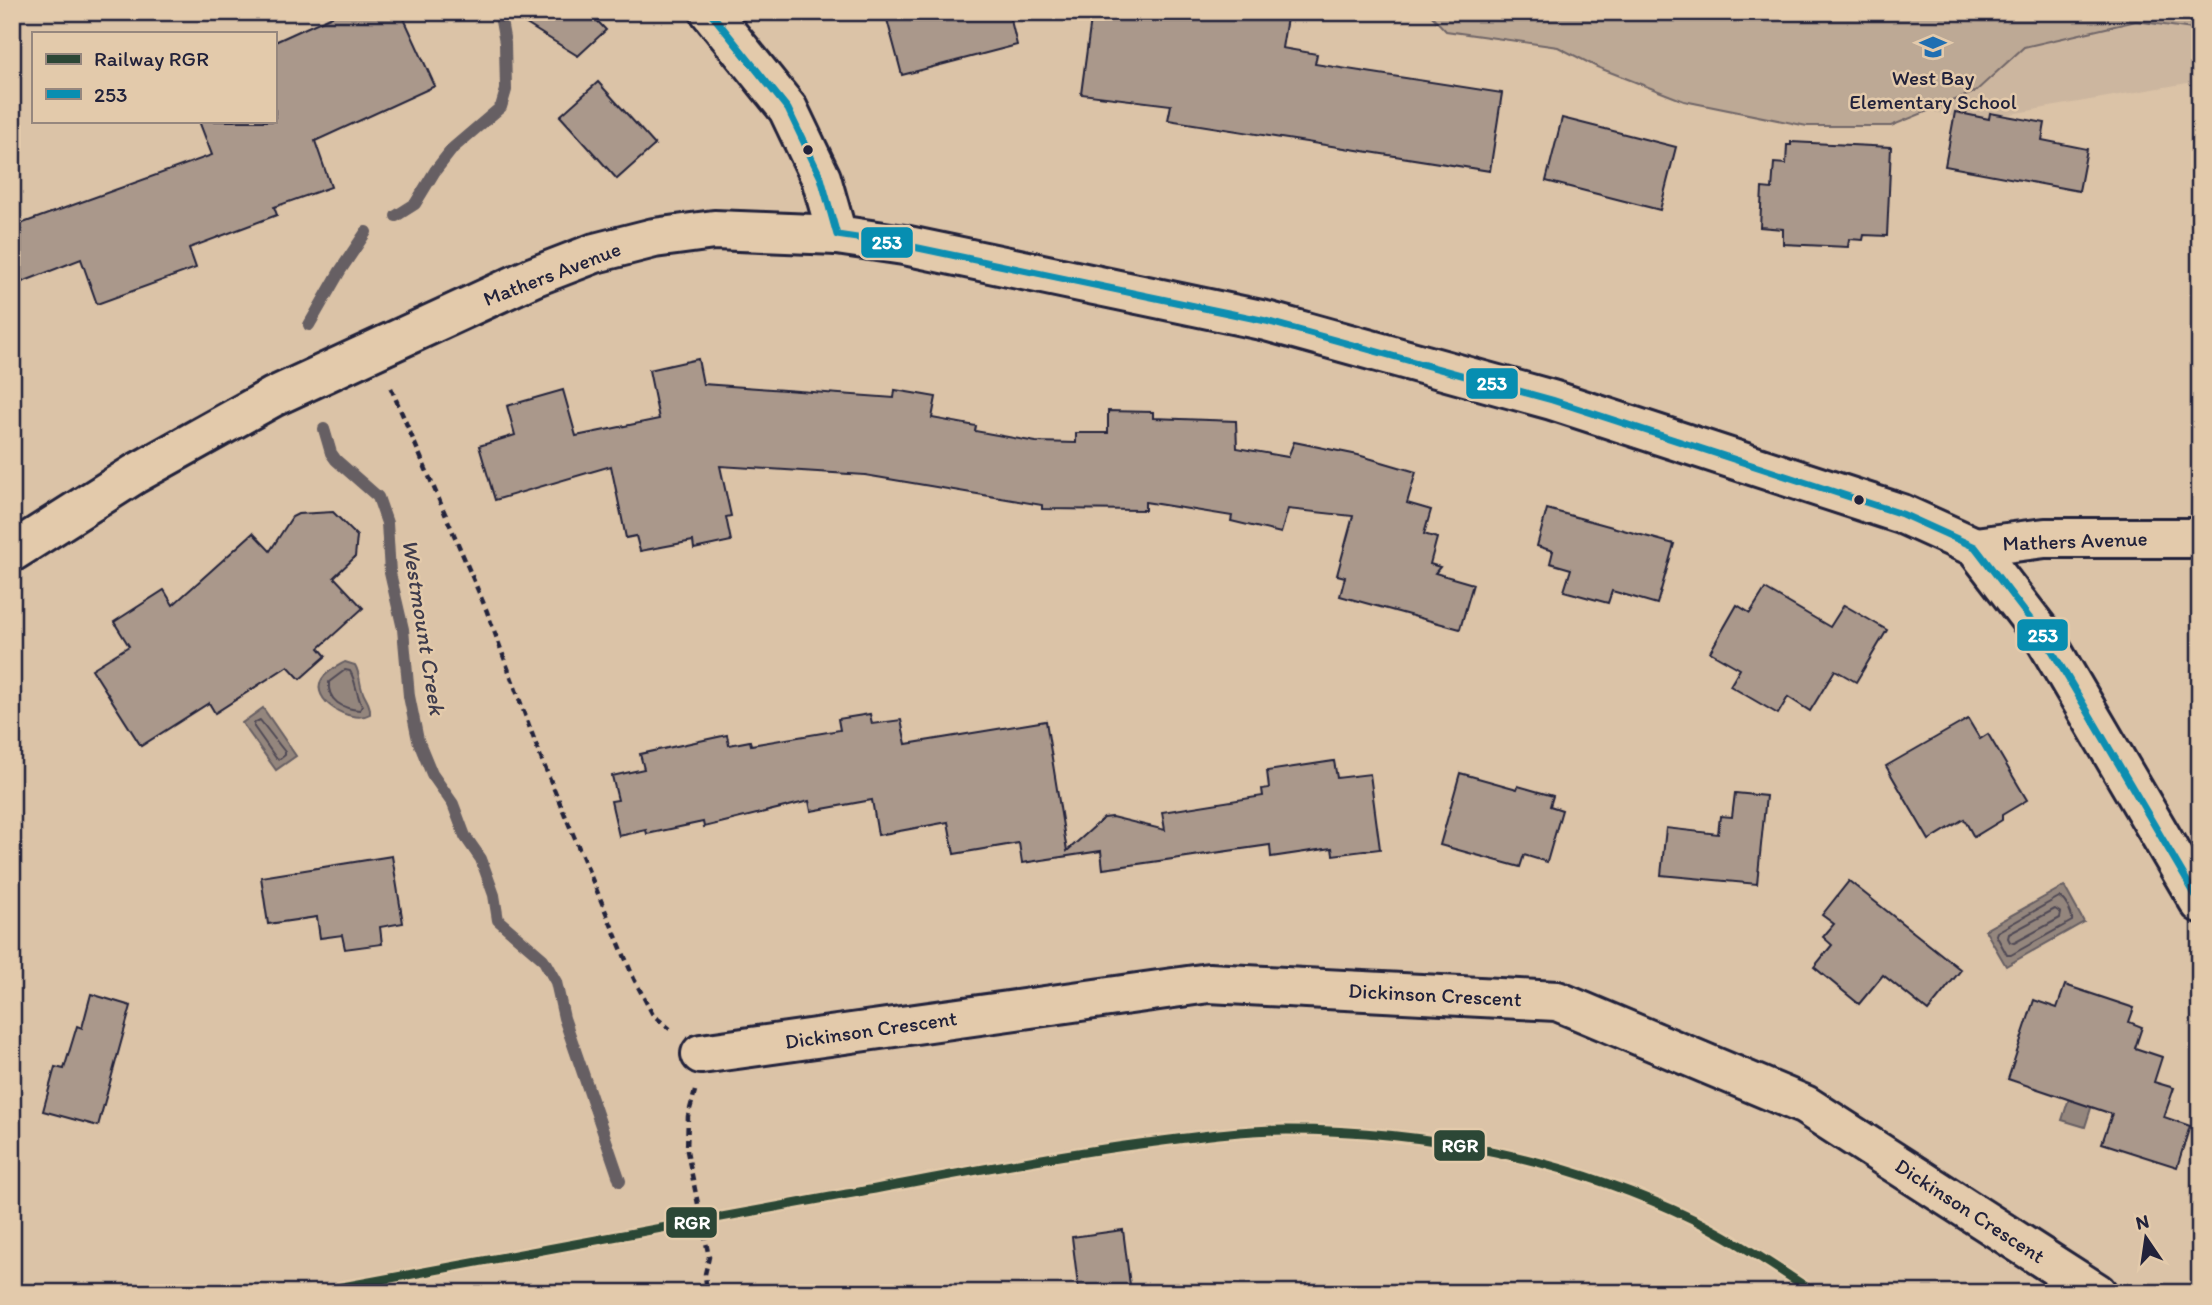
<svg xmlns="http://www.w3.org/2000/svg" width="2212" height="1305" font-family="Itim,sans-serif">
<rect width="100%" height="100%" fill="#dbc3a7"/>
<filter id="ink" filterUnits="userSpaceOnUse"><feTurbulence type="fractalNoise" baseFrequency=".0143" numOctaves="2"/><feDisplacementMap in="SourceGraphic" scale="14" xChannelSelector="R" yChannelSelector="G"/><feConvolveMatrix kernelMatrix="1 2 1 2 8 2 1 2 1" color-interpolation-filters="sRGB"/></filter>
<g filter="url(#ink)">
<!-- built -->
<polygon fill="#ccb69f" points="1538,12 2186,12 2199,81 1970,121"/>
<!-- green -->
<polygon fill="#bda995" stroke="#706668" stroke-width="2" points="1428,12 2200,12 2200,30 2136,21 2024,47 1975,92 1891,126 1807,126 1684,101 1597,67 1558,47 1446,31"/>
<!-- water -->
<g fill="#94867d" stroke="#665e63" stroke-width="2">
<path d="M345 662 355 665C360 674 359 681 362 690 365 700 371 703 370 714 351 725 309 700 322 679 327 671 338 666 345 662Z"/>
<polygon points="263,708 296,756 276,770 242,723"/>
<polygon points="2064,886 2084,922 2006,966 1985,930"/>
<polygon points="2075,1080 2098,1086 2085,1127 2062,1120"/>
</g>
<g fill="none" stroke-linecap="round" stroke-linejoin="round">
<!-- shore -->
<g stroke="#504a55" stroke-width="2">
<path d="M345 670 350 671C356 681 356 694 362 706L360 710C343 709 327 701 329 682Z"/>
<polygon points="260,720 285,752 285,755 280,759 276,758 254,727 254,723"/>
<path d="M2059 897C2065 900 2073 914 2072 921L2011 955H2007L1996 935 1997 932Z"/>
<polygon points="2055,909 2061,913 2060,918 2014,943 2010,942 2008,938 2009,934"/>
</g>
<!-- stream -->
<g stroke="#665e63" stroke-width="12">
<polyline points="396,216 415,204 435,171 453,148 501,107 506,90 505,43 501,21 497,12"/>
<polyline points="309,325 340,271 366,232"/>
<polyline points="324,429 331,453 336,460 378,497 387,523 390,573 403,629 409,696 418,740 432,774 453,804 465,836 481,859 494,895 498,920 543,959 556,982 564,1018 620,1181"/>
</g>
</g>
<!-- building -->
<g fill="#aa988b" stroke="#22223b" stroke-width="2">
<polygon points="341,12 401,12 435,86 315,141 331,187 274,207 277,215 189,248 196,268 97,304 81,259 12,286 12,227 212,155 199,121 275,121 275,42"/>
<polygon points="507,12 589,12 606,30 578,56"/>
<polygon points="885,12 1009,12 1017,45 902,75"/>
<polygon points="1092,12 1254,12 1287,18 1282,48 1317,54 1315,64 1502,93 1490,171 1168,120 1171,105 1081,94"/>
<polygon points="598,82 655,145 617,179 560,116"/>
<polygon points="1955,112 1989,119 1990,113 2045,123 2042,140 2087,149 2079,191 1945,166"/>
<polygon points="1562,118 1676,147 1660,210 1546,181"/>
<polygon points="1791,142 1891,147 1887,236 1864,235 1863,240 1849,239 1848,247 1783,244 1783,229 1760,227 1762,188 1772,189 1774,163 1786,164 1787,145 1791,145"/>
<polygon points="698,359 703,384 894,398 895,390 936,397 932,418 976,426 975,431 1036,442 1076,443 1076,433 1108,433 1108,411 1153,412 1153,418 1236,421 1237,448 1288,457 1294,442 1358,455 1416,472 1407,503 1431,510 1424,534 1437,538 1430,564 1440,567 1435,573 1473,584 1460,629 1340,596 1345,577 1337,575 1353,516 1288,509 1281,533 1231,521 1232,516 1145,502 1145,510 1042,509 1042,505 865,475 720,466 731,516 726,517 731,541 694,549 693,541 640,551 636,536 626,538 611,466 495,500 479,446 515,435 507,406 563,390 576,436 659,419 649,370"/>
<polygon points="1547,509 1674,544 1657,604 1612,591 1608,603 1564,591 1571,569 1550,563 1553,551 1537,546"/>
<polygon points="333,512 357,536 355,557 334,577 363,608 319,648 326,656 300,679 288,666 215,713 209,703 141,746 92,669 129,646 114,622 164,590 173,605 253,533 270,551 292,517 298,514"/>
<polygon points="1765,589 1830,627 1844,605 1887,630 1856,682 1835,670 1810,711 1788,697 1778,714 1730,686 1740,669 1710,652 1737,605 1750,613"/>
<polygon points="870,714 872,724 901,720 906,744 1046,721 1067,851 1104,818 1112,817 1165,830 1162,812 1263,796 1262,789 1269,788 1267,771 1334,761 1337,778 1370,774 1380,849 1333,855 1332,848 1271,857 1270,845 1103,869 1101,851 1022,863 1019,843 954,854 948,822 878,835 872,800 811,811 809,801 704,827 703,822 647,834 646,830 619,836 611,801 618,800 612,776 644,769 640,754 727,735 729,745 750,741 751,745 840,730 838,719"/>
<polygon points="1968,719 1980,739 1988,734 2027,800 2002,815 2002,820 1974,837 1964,819 1929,840 1886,766"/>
<polygon points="1460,773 1517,789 1518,786 1553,796 1550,806 1562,810 1547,862 1524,855 1520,867 1440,845"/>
<polygon points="1735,793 1766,796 1757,884 1661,875 1666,828 1718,834 1720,816 1732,817"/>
<polygon points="392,856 403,923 380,927 382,944 345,949 342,935 320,938 317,917 268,924 261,877"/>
<polygon points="1849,881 1961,970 1928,1011 1883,975 1859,1004 1814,967 1832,945 1823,937 1834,924 1822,915"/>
<polygon points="2065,985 2134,1008 2129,1022 2142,1027 2135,1048 2162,1057 2154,1082 2174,1088 2164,1117 2190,1126 2177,1167 2102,1143 2112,1114 2008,1079 2034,1000 2057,1008"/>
<polygon points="91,994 131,1006 98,1126 43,1111 55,1067 64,1069 77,1026 82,1028"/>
<polygon points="1123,1230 1131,1293 1079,1293 1072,1237"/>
</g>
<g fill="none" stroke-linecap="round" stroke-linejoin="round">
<!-- minor casing -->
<g stroke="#22223b" stroke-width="44">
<g id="minor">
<polyline points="1975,547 2045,538 2200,538"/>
<polyline points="12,552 135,474 273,397 533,277 595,253 654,238 714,230 837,235"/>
<polyline points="701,1054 1209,983 1557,1001 1805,1105 2097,1293"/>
</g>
</g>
<!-- tertiary casing -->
<g stroke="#22223b" stroke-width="44">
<polyline id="tertiary" points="710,12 788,109 821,178 837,235 904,245 1266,321 1552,400 1902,514 1975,547 2044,637 2200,903"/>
</g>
<!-- path -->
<g stroke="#22223b" stroke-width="4.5" stroke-dasharray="7 5" stroke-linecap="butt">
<polyline points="391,388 486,609 541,758 634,979 653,1015 670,1029"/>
<polyline points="695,1091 688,1116 687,1151 709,1257 705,1274 707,1293"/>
</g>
<!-- minor -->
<use href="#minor" stroke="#e3caab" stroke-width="38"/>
<!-- tertiary -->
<use href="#tertiary" stroke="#e3caab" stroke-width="38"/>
<!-- bus-1 casing -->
<g stroke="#e3caab" stroke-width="12">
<polyline id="bus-1" points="710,12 788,109 821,178 837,235 904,245 1266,321 1552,400 1902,514 1975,547 2044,637 2200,903"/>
</g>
<!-- bus-1 -->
<use href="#bus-1" stroke="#078eb1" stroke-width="7"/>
<!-- rail-1 casing -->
<g stroke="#e3caab" stroke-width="14">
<path id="rail-1" d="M310 1293C489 1259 668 1227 847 1194 947 1176 1047 1156 1147 1143 1193 1137 1240 1130 1287 1130 1427 1130 1568 1159 1695 1220 1737 1241 1776 1267 1815 1293"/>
</g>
<!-- rail-1 -->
<use href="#rail-1" stroke="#2c4736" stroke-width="9"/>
</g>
</g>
<!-- icons -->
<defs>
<g id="school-bare" transform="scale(2.1)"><path d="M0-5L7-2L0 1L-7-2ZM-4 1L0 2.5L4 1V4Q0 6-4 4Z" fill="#1f6fb2" stroke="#e3caab" stroke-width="2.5" paint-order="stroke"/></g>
</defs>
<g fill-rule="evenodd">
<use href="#school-bare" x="1933" y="47"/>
</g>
<!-- markers -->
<g fill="#22223b" stroke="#e3caab" stroke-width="2.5">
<circle cx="808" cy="150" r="6"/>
<circle cx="1859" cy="500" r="6"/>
</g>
<g text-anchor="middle" stroke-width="5" stroke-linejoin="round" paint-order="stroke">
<!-- poi labels -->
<g font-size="21" fill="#22223b" stroke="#e3caab">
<text x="1933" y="85">West Bay<tspan x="1933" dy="24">Elementary School</tspan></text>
</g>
<!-- street labels -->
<g font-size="21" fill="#22223b" stroke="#e3caab">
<text transform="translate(552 274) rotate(-21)" y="7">Mathers Avenue</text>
<text transform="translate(2075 541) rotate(-2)" y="7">Mathers Avenue</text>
<text transform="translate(1435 995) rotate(3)" y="7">Dickinson Crescent</text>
<text transform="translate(871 1030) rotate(-8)" y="7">Dickinson Crescent</text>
<text transform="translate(1970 1211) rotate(33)" y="7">Dickinson Crescent</text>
</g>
<!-- water labels -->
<g font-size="23" font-style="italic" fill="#3e3b4c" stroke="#e3caab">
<text transform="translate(424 627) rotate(81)" y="8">Westmount Creek</text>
</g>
</g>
<g stroke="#e3caab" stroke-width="2.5">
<rect x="860" y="226" width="54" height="33" rx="7" fill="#078eb1"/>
<rect x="1465" y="367" width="54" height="33" rx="7" fill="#078eb1"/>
<rect x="2016" y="618" width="53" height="34" rx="7" fill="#078eb1"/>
<rect x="1433" y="1129" width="53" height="33" rx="7" fill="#2c4736"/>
<rect x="665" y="1206" width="53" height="33" rx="7" fill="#2c4736"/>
</g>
<g font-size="19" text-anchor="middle" font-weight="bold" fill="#fff">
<text x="887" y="249">253</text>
<text x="1492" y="390">253</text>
<text x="2043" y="642">253</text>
<text x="1460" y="1152">RGR</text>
<text x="692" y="1229">RGR</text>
</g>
<!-- margin -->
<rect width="2212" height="1305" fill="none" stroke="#e3caab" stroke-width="42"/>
<rect x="21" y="21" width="2170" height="1263" fill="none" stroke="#22223b" stroke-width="2.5" filter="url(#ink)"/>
<!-- legend -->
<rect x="32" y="32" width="245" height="91" fill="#e3caab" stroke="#96877e" stroke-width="2"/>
<rect x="46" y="54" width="35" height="10" fill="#2c4736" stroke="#96877e" stroke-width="2"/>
<text x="94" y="66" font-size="21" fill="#22223b">Railway RGR</text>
<rect x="46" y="89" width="35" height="10" fill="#078eb1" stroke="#96877e" stroke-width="2"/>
<text x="94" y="102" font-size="21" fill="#22223b">253</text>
<!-- north arrow -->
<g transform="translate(2146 1238) rotate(347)" stroke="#e3caab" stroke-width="5" paint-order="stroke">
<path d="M0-5L12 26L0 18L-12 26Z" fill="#22223b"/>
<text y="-10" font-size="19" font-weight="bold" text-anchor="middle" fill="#22223b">N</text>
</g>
</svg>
